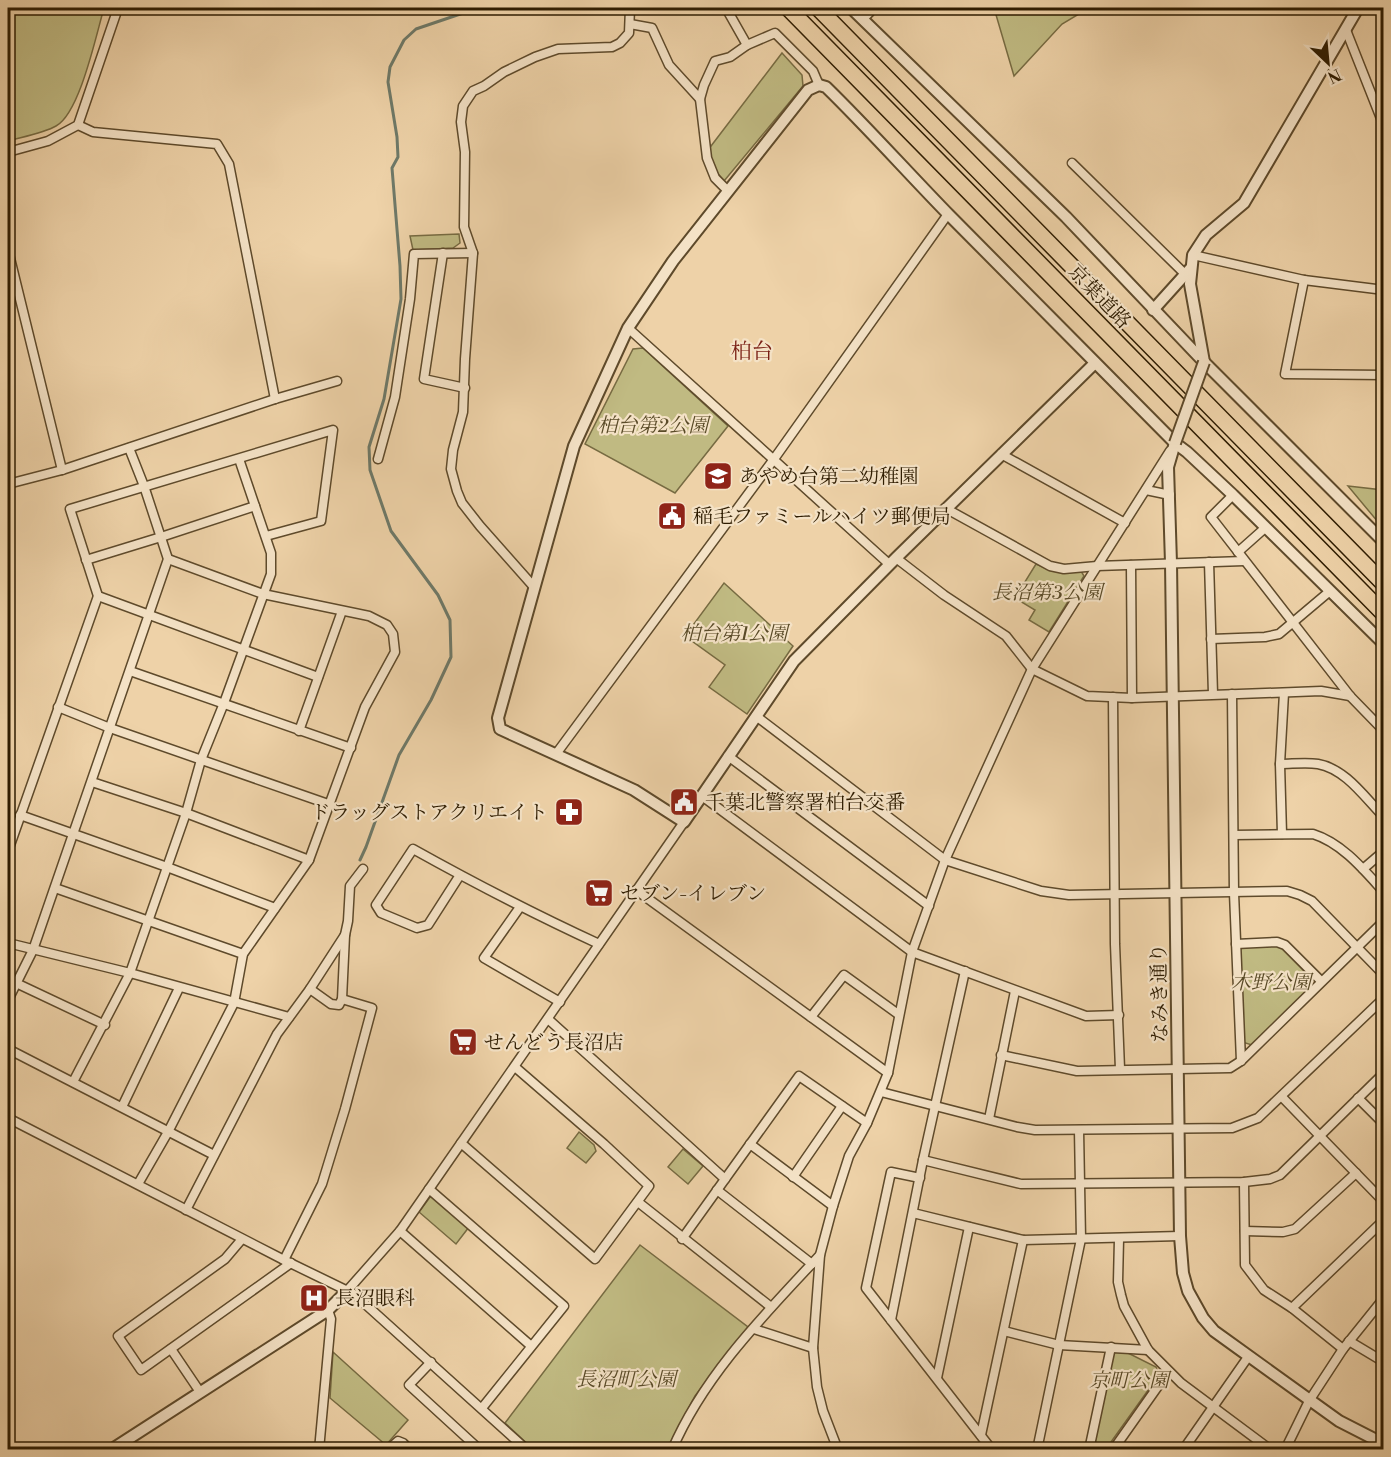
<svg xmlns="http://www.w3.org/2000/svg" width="1391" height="1457" font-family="'Libre Bodoni','Noto Serif JP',serif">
<rect width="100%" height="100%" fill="#eed2a8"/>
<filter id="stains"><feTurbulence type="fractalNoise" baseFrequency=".00333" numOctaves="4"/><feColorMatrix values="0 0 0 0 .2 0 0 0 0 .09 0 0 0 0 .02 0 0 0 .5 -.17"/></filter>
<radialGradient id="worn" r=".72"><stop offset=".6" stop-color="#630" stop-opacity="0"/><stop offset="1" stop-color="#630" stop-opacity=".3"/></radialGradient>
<!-- green -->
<g fill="#c0ba82" stroke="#776b42" stroke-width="1.5">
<path d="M8 8H104C96 35 80 113 56 126 44 133 22 137 8 141Z"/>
<polygon points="994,8 1089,8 1062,24 1014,76"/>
<polygon points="782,53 802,75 803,86 724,181 715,170 708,150"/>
<polygon points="459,234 460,243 453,248 413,250 410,236"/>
<polygon points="643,348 728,426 675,493 585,444 633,349"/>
<polygon points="1348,486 1383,490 1383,528"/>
<polygon points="1036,564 1050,570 1081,571 1084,576 1049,632 1029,620 1035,610 1015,598"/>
<polygon points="724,583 793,646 747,714 709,687 725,665 685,636"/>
<polygon points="1279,945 1311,978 1311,987 1252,1045 1242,1042 1238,949 1243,946"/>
<polygon points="579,1132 594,1145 596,1151 586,1163 567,1148"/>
<polygon points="683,1149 703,1166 688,1184 668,1167"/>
<polygon points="430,1197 434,1197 469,1227 456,1244 419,1212"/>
<polygon points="640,1245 748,1327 695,1396 667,1449 533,1449 505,1423"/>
<polygon points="1118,1348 1156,1367 1159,1375 1106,1449 1094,1441 1112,1351"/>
<polygon points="333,1352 408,1420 386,1445 330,1398"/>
</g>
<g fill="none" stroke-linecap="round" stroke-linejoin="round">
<!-- stream -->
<polyline stroke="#6e7968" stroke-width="3" points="360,860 366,847 399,755 431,700 451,657 450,620 438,595 391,531 370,470 369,447 384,399 401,299 400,266 392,168 398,157 397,137 388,82 390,67 404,40 416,29 478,8"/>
<!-- minor casing -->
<g stroke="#5e4a2b" stroke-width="11">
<g id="minor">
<polyline points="726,8 747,45"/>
<polyline points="863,19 870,12 871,8"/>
<polyline points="630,24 652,28 669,65 700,99"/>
<polyline points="1346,30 1384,126"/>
<polyline points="78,125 93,132 217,144 229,164 275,399"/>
<polyline points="8,152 48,141 78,125 118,8"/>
<polyline points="1072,163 1185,274"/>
<polyline points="728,191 715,178 707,158 700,99 704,85 715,61 730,57 747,45 775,33 813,71 819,85"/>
<polyline points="8,250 62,470"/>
<polyline points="443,253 424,379 465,388"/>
<polyline points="1193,255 1304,280 1384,290"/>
<polyline points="1304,280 1285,374 1384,375"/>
<polyline points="628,328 889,564"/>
<polyline points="1001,454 1125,523"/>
<polyline points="378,459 395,397 410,299 414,254 473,253"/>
<polyline points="8,484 62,470 275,399 337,381"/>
<polyline points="1146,490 1170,495"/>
<polyline points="1233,495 1211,517 1350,696 1384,731"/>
<polyline points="945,508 1050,566 1064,569 1097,566 1244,561"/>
<polyline points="1238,552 1265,528"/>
<polyline points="896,558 944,595 1006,636 1032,669 1087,696 1132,698 1321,691 1350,696"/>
<polyline points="86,560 161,537 255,506"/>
<polyline points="1209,562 1213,694"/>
<polyline points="1131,565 1132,698"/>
<polyline points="534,587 480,526 462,503 457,491 451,469 453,450 463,412 465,359 473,253 464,227 465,152 461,122 463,106 473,91 484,86 504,72 535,57 558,49 612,47 620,43 629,33 630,8"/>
<polyline points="98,596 318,677"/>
<polyline points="1211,639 1265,637 1279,634 1330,591"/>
<polyline points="130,671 351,748"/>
<polyline points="1232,694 1234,893 1241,1061"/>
<polyline points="1113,697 1115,944 1120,1069"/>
<polyline points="58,707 110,728 331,805"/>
<polyline points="756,716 945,860 1041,891 1069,895 1287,891 1300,895 1312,901 1384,975"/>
<polyline points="299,731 342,611"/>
<polyline points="556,754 774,459 948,214"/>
<polyline points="728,756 929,906"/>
<path d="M1280 764C1292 764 1306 762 1318 764 1346 769 1365 798 1384 817"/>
<polyline points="92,782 186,813 309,860"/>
<polyline points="702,796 912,952 1086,1016 1119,1015"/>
<polyline points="20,815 167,867 275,908"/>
<polyline points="1282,834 1280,764 1284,693"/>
<path d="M1234 835 1313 834C1342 843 1364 870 1384 892"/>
<polyline points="8,851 98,596 70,509 333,430 321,521 266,536"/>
<polyline points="1363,869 1384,851"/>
<path d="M460 875 428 925 417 928 381 913 376 905 413 849C474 883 536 915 599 944"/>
<polyline points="55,888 243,954"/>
<polyline points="636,890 888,1073"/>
<polyline points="520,907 484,958 560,1002"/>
<polyline points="8,943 130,973 289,1017"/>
<polyline points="1236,944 1277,942 1285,945 1321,981"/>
<polyline points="16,983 105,1025"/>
<polyline points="310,989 331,1004 339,1005 342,999 345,935 348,921 350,886 363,869"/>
<polyline points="8,1000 33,950 168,559 144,486 129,448"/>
<polyline points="811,1017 844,975 898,1014"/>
<polyline points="548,1019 725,1179"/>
<polyline points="8,1049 214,1155"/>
<polyline points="1001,1055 1077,1071 1230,1068 1241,1061 1384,921"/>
<polyline points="73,1082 130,973 186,813 201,760 224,703 271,574 271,553 239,459"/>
<polyline points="881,1092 1017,1127 1035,1130 1232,1128 1258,1118 1384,998"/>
<polyline points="1282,1097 1384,1202"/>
<polyline points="1358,1098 1384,1124"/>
<polyline points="122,1107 179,988"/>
<polyline points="8,1118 284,1260 354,1294 527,1450"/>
<polyline points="989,1119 1015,991"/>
<polyline points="461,1143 595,1259 649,1186 604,1144 515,1067"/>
<polyline points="750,1144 833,1206"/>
<polyline points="923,1160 1021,1184 1244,1182 1270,1179 1280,1175 1384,1073"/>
<polyline points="793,1177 842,1106"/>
<polyline points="920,1178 891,1172 866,1288 992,1450"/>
<polyline points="1244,1182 1245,1265 1264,1290 1292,1308 1343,1349"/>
<polyline points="138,1184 168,1132 234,1003 243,954 309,860 365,707 395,652 393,634 387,625 369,616 263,594 168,559"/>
<polyline points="429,1189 564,1306 482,1408"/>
<polyline points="717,1190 812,1264"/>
<polyline points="638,1202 771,1307"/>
<polyline points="186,1210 277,1034 310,989 345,935"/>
<polyline points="913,1213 1023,1240 1180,1236"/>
<polyline points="400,1231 530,1345"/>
<polyline points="1245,1231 1283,1232 1295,1229 1356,1173"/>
<polyline points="242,1239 225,1259 118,1336 141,1370 291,1263"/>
<polyline points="682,1239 799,1076 867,1123"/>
<polyline points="1119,1239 1118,1282 1121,1295 1124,1306 1148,1350 1181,1383 1271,1450"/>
<polyline points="284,1260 322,1184 345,1109 372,1008 342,999"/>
<polyline points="347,1291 400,1231 684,822"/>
<polyline points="1292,1308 1384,1220"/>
<polyline points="891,1320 923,1160 965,971"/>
<polyline points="754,1329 813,1348"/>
<polyline points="1004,1331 1059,1345 1148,1350"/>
<polyline points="1349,1341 1384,1362"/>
<polyline points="171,1349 200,1392"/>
<polyline points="431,1362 409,1385 480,1450"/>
<polyline points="937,1378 969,1227"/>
<polyline points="981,1435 1023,1240"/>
<polyline points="319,1450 331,1319 328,1310"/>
<polyline points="388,1450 398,1441 403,1443 410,1450"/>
<path d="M672 1450C704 1375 765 1314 820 1255"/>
<polyline points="838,1450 823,1411 817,1387 813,1348 820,1255 833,1206 849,1156 867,1123 888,1073 912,952 945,860 1032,669 1170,451"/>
<polyline points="1037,1450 1081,1239 1079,1130"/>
<polyline points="1089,1450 1111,1347"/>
<polyline points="1113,1450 1168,1372"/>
<polyline points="1183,1450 1248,1357"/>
<polyline points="1285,1450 1309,1401 1343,1349 1384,1298"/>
</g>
</g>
<!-- tertiary casing -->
<g stroke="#5e4a2b" stroke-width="14">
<g id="tertiary">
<polyline points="851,8 1066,217 1204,362 1384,542"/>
<polyline points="1153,310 1190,269"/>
<polyline points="1204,362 1190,284 1193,255 1206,235 1244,203 1358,8"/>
<path d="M1095 363 896 558 794 661 684 822 634 790 500 729 498 718 574 446 628 328 673 261 808 90 819 85 826 87C868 128 908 173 949 215 1024 291 1100 367 1175 443L1187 452 1233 495 1384 644"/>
<polyline points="1175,443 1168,467 1171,563 1180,1236 1183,1273 1188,1291 1203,1318 1214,1331 1339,1421 1384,1444"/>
<polyline points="111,1450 328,1310 347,1291"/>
</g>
</g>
<!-- motorway casing -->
<g stroke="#2e1c01" stroke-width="18">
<g id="motorway">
<polyline points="788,8 1384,614"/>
<polyline points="818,8 1384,584"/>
</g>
</g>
<!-- minor -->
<use href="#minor" stroke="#f4e2c6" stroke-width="8"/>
<!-- tertiary -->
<use href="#tertiary" stroke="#f4e2c6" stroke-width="10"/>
<!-- motorway -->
<use href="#motorway" stroke="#eed2a8" stroke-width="15"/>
<!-- tertiary-bridge casing -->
<g stroke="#5e4a2b" stroke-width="14" stroke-linecap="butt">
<polyline id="tertiary-bridge" points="1175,443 1204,362"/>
</g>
<!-- tertiary-bridge -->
<use href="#tertiary-bridge" stroke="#f4e2c6" stroke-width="10"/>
</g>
<!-- icons -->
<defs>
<g id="school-square" transform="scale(1.5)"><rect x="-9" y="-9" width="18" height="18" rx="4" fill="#8f2418" stroke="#f4e2c6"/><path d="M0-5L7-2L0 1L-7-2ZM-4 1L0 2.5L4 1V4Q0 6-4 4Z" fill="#fff"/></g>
<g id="civic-square" transform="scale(1.5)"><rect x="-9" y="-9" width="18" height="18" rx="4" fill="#8f2418" stroke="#f4e2c6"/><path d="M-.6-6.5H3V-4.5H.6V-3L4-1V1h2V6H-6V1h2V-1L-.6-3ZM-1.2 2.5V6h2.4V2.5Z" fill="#fff"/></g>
<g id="pharmacy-square" transform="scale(1.5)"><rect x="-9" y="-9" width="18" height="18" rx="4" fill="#8f2418" stroke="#f4e2c6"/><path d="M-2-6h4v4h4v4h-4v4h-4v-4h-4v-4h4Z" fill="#fff"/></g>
<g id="supermarket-square" transform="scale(1.5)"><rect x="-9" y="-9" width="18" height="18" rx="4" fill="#8f2418" stroke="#f4e2c6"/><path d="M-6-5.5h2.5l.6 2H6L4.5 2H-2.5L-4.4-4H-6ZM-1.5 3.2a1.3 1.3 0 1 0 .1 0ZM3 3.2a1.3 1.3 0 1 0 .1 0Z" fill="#fff"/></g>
<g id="hospital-square" transform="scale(1.5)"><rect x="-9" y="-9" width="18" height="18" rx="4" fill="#8f2418" stroke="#f4e2c6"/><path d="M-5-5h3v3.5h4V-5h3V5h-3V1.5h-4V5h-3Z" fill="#fff"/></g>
</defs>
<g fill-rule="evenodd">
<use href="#school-square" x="718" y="476"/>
<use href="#civic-square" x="672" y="516"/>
<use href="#civic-square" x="684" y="802"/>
<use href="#pharmacy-square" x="569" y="812"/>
<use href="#supermarket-square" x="599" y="893"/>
<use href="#supermarket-square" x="463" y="1042"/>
<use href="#hospital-square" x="314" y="1298"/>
</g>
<g text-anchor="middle" stroke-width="4.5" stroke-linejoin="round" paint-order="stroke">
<!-- street labels -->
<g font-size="20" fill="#2e1c01" stroke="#f4e2c6">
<text transform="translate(1100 296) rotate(46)" y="7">京葉道路</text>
<text transform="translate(1159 993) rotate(-91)" y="7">なみき通り</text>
</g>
<!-- park labels -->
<g font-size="20" font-style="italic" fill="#5a4b28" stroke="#f4e2c6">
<text x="653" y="432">柏台第2公園</text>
<text x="1047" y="599">長沼第3公園</text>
<text x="734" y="640">柏台第1公園</text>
<text x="1271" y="989">木野公園</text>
<text x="626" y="1386">長沼町公園</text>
<text x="1129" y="1387">京町公園</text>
</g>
<!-- poi labels -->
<g font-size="20" fill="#2e1c01" stroke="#f4e2c6" text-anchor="start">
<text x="739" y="483">あやめ台第二幼稚園</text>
<text x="693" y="523">稲毛ファミールハイツ郵便局</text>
<text x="705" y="809">千葉北警察署柏台交番</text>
<text x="548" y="819" text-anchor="end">ドラッグストアクリエイト</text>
<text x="620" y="900">セブン-イレブン</text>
<text x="484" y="1049">せんどう長沼店</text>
<text x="335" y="1305">長沼眼科</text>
</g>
<!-- neighbourhood labels -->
<g font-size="21" fill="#7a1f14" stroke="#f4e2c6">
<text x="752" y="358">柏台</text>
</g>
</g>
<!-- margin -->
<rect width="1391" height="1457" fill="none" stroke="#eed2a8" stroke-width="30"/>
<rect x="9" y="9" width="1373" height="1439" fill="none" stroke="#2e1c01" stroke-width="3"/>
<rect x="15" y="15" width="1361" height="1427" fill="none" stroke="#2e1c01" stroke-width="1.5"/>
<!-- north arrow -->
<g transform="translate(1328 63) rotate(154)" stroke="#f4e2c6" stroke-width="4.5" paint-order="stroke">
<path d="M0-4.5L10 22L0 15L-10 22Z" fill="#2e1c01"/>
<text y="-9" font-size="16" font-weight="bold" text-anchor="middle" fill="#2e1c01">N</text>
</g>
<rect width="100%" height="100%" filter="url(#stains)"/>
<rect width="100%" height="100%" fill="url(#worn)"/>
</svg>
